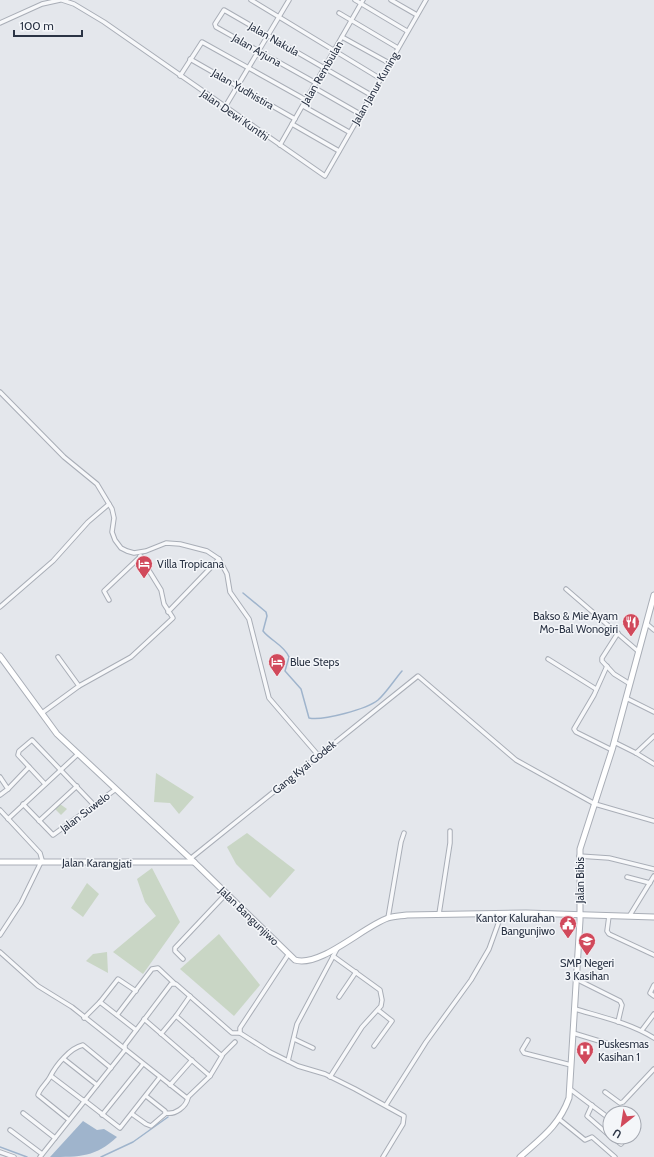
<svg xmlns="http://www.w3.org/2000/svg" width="654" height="1157" font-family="Cabin,sans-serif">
<rect width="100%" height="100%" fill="#e4e7ec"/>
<!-- green -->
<g fill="#c9d6c5">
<polygon points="156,773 194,797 179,814 170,803 154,802"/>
<polygon points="60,804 67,809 61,815 55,809"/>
<polygon points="247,833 295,870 270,898 236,864 227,847"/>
<polygon points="152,868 180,922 143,974 113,952 156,916 145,902 137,879"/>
<polygon points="87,883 99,894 83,917 71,908"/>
<polygon points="219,934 260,985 234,1016 180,969"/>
<polygon points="107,952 108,973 86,961 93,954"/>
</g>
<!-- water -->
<path fill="#9fb4cc" d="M83 1121 97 1130 104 1129 117 1137C96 1157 80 1157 50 1157Z"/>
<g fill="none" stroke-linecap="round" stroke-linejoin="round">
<!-- stream -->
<g stroke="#9fb4cc" stroke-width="1.5">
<path d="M243 593 266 612 267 616 263 631C271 641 284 645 289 657L285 671 301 689 309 718C323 721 367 709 378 700 386 693 395 679 402 671"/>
<polyline points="0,1147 27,1157"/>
<polyline points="101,1157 133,1142 168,1117"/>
</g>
<!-- street casing -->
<g stroke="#a9aeb7" stroke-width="5.5">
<g id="street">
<polyline points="62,0 74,4 104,22 325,176 426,0"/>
<polyline points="251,0 381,79"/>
<polyline points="355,0 407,31"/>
<polyline points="391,0 417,15"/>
<polyline points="339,13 398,48"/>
<polyline points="0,23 42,4 60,0"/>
<polyline points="342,37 389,63"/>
<polyline points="190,59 295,119"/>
<polyline points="180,76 202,42 306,100"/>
<polyline points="316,83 216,27 215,24 224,10 371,95"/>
<polyline points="313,87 360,114"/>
<polyline points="303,106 349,132"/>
<polyline points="225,107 289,0"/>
<polyline points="292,124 339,151"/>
<polyline points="280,145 363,0"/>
<polyline points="0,392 64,457 97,484 112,509 114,518 112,532 115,540 121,548 127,551 134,553 146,551 166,543 180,544 207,551 219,559 227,574 230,592 249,619 269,698 318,755"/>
<polyline points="566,589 639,652"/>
<polyline points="109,600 104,591 141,556"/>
<polyline points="0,607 53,561 88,522 109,504"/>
<polyline points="168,612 219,559"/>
<polyline points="647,624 654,630"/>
<polyline points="618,633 602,658 602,661 614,674 630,684"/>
<polyline points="548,659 596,689"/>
<polyline points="607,666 594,695 574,729 576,732 612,750"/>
<polyline points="79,686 131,657 173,618 164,604 161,590 140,556"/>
<polyline points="626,698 654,712"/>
<polyline points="42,713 79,686 58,657"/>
<polyline points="614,742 636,753 654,764"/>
<polyline points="636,753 654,736"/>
<polyline points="0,777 8,789 0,795"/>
<polyline points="45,784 18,755 19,751 32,740 94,805"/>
<polyline points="8,789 29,767"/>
<polyline points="23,804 53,835 116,789"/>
<polyline points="0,810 40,853 42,860 21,903 0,935"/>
<polyline points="8,819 78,754"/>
<polyline points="39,821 77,786"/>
<polyline points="579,856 609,858 654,869"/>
<polyline points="190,859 418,676 516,760 595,804 654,821"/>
<polyline points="627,877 650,883"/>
<polyline points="439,914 450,843 450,831"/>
<polyline points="630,915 654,876"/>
<polyline points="609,916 607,931 609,934 654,955"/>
<polyline points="388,918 401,842 404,833"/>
<polyline points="0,952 38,986 72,1007 187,1098 210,1076 222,1056 176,1016 190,996"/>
<polyline points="288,955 240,1028 240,1033 270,1052 298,1066 325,1074 355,1089 404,1116 403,1124 383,1157"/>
<polyline points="183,959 175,951 175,948 226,894"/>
<polyline points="576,979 620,1001 622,1005 618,1022"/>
<polyline points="654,985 650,993 654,996"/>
<polyline points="339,997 356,972"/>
<polyline points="100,1002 136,1030"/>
<path d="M575 1009C602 1017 630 1023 654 1038"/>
<polyline points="117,1015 152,969 158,968 174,983"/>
<polyline points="84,1018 100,1002 118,979 136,991"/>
<polyline points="144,1019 210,1076"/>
<polyline points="642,1030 654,1014"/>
<polyline points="573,1033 619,1047"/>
<polyline points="161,1034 176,1016"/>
<polyline points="294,1039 313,1048"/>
<polyline points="528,1040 522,1050 524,1053 571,1065"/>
<polyline points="374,1046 392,1021 378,1010"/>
<polyline points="222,1055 235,1042"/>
<polyline points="64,1059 97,1085"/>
<polyline points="288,1061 297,1024 337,949"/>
<polyline points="51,1076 84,1101"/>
<polyline points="330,1077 362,1027 381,1006 382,1000 380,990 333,956"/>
<polyline points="170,1085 192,1060"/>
<polyline points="570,1089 610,1119"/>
<polyline points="605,1092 620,1103 623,1102 654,1069"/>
<polyline points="84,1100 120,1128 160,1077"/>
<polyline points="386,1105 426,1042 471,980 489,949 502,913"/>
<polyline points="592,1105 587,1116 610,1136"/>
<polyline points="23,1113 55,1138"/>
<path d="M166 1113C175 1115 186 1107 188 1098"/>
<polyline points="132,1114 146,1124 151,1126 165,1114 165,1111 146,1096"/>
<polyline points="102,1115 143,1064"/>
<polyline points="559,1119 585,1140 592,1137 615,1157"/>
<path d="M69 1120 38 1095C40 1088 47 1083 50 1077 56 1065 70 1048 83 1045L111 1068"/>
<polyline points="10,1130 42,1154"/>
<polyline points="612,1137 621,1144 627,1137"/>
<polyline points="0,1152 14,1157"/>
<polyline points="40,1157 125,1050 125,1045 171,984 176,984 232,1033 240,1033"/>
</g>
</g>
<!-- secondary casing -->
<g stroke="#a9aeb7" stroke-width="7">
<g id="secondary">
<path d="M0 656 57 734 194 862 295 960C320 968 364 926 388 918 394 916 401 916 407 915L526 913 654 917"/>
<polyline points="0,862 194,862"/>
<path d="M520 1157C541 1138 559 1126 569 1098L580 920V849L612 750 654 595"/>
</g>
</g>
<!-- street -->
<use href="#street" stroke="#f7f8fa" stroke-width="3.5"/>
<!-- secondary -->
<use href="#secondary" stroke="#fff" stroke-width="5"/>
</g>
<!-- icons -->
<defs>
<g id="hotel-pin" transform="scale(0.9)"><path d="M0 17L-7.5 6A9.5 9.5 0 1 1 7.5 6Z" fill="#d1495b" stroke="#f4f6f9"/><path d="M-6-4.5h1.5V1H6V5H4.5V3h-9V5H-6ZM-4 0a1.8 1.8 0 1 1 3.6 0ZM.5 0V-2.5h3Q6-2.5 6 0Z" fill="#fff"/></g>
<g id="restaurant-pin" transform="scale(0.9)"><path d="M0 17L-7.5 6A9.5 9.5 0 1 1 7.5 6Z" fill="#d1495b" stroke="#f4f6f9"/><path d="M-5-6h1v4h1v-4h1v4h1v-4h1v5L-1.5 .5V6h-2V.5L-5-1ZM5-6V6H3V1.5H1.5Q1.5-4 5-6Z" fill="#fff"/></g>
<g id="civic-pin" transform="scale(0.9)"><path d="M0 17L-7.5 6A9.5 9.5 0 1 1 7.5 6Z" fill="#d1495b" stroke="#f4f6f9"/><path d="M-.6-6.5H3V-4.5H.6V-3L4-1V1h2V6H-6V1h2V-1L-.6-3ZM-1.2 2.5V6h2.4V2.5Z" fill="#fff"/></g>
<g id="school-pin" transform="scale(0.9)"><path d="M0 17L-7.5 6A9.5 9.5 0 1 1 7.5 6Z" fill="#d1495b" stroke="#f4f6f9"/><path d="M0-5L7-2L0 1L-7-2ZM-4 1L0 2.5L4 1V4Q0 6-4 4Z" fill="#fff"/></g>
<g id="hospital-pin" transform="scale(0.9)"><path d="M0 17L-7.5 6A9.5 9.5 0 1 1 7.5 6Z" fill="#d1495b" stroke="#f4f6f9"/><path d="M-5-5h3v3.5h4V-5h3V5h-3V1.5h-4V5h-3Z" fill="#fff"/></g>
</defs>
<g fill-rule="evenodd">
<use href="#hotel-pin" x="144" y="564"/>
<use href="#restaurant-pin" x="631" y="622"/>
<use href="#hotel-pin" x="277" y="662"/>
<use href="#civic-pin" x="568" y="924"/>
<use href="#school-pin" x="587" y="941"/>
<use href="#hospital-pin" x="585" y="1050"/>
</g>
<g text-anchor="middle" stroke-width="3" stroke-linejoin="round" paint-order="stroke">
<!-- street labels -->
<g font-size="11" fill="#2b3445" stroke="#f4f6f9">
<text transform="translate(274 39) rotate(30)" y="4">Jalan Nakula</text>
<text transform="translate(257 50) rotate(30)" y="4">Jalan Arjuna</text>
<text transform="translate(322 73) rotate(-60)" y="4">Jalan Rembulan</text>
<text transform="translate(375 88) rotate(-60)" y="4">Jalan Janur Kuning</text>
<text transform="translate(243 89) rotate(30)" y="4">Jalan Yudhistira</text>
<text transform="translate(235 115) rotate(35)" y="4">Jalan Dewi Kunthi</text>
<text transform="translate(304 767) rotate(-39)" y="4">Gang Kyai Godek</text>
<text transform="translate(85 812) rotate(-37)" y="4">Jalan Suwelo</text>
<text transform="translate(97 863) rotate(1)" y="4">Jalan Karangjati</text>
<text transform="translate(580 880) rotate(-90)" y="4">Jalan Bibis</text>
<text transform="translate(249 916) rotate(44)" y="4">Jalan Bangunjiwo</text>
</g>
<!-- poi labels -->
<g font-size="11" fill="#2b3445" stroke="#f4f6f9" text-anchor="start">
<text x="157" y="568">Villa Tropicana</text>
<text x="618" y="620" text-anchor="end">Bakso &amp; Mie Ayam<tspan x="618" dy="13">Mo-Bal Wonogiri</tspan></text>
<text x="290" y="666">Blue Steps</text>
<text x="555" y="922" text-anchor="end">Kantor Kalurahan<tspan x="555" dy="13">Bangunjiwo</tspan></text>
<text x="587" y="967" text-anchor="middle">SMP Negeri<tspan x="587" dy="13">3 Kasihan</tspan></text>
<text x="598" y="1048">Puskesmas<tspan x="598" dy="13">Kasihan 1</tspan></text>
</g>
</g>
<!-- north arrow -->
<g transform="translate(622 1125) rotate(210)"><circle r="19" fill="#f4f6f9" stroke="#a4a8b1"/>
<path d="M0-3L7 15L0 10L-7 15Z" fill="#d1495b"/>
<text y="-6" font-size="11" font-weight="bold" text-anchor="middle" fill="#2b3445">U</text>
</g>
<!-- scale -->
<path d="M14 30v6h68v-6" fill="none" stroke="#2b3445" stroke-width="2"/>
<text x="20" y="30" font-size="12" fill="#2b3445" stroke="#f4f6f9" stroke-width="3" paint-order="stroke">100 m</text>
</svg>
